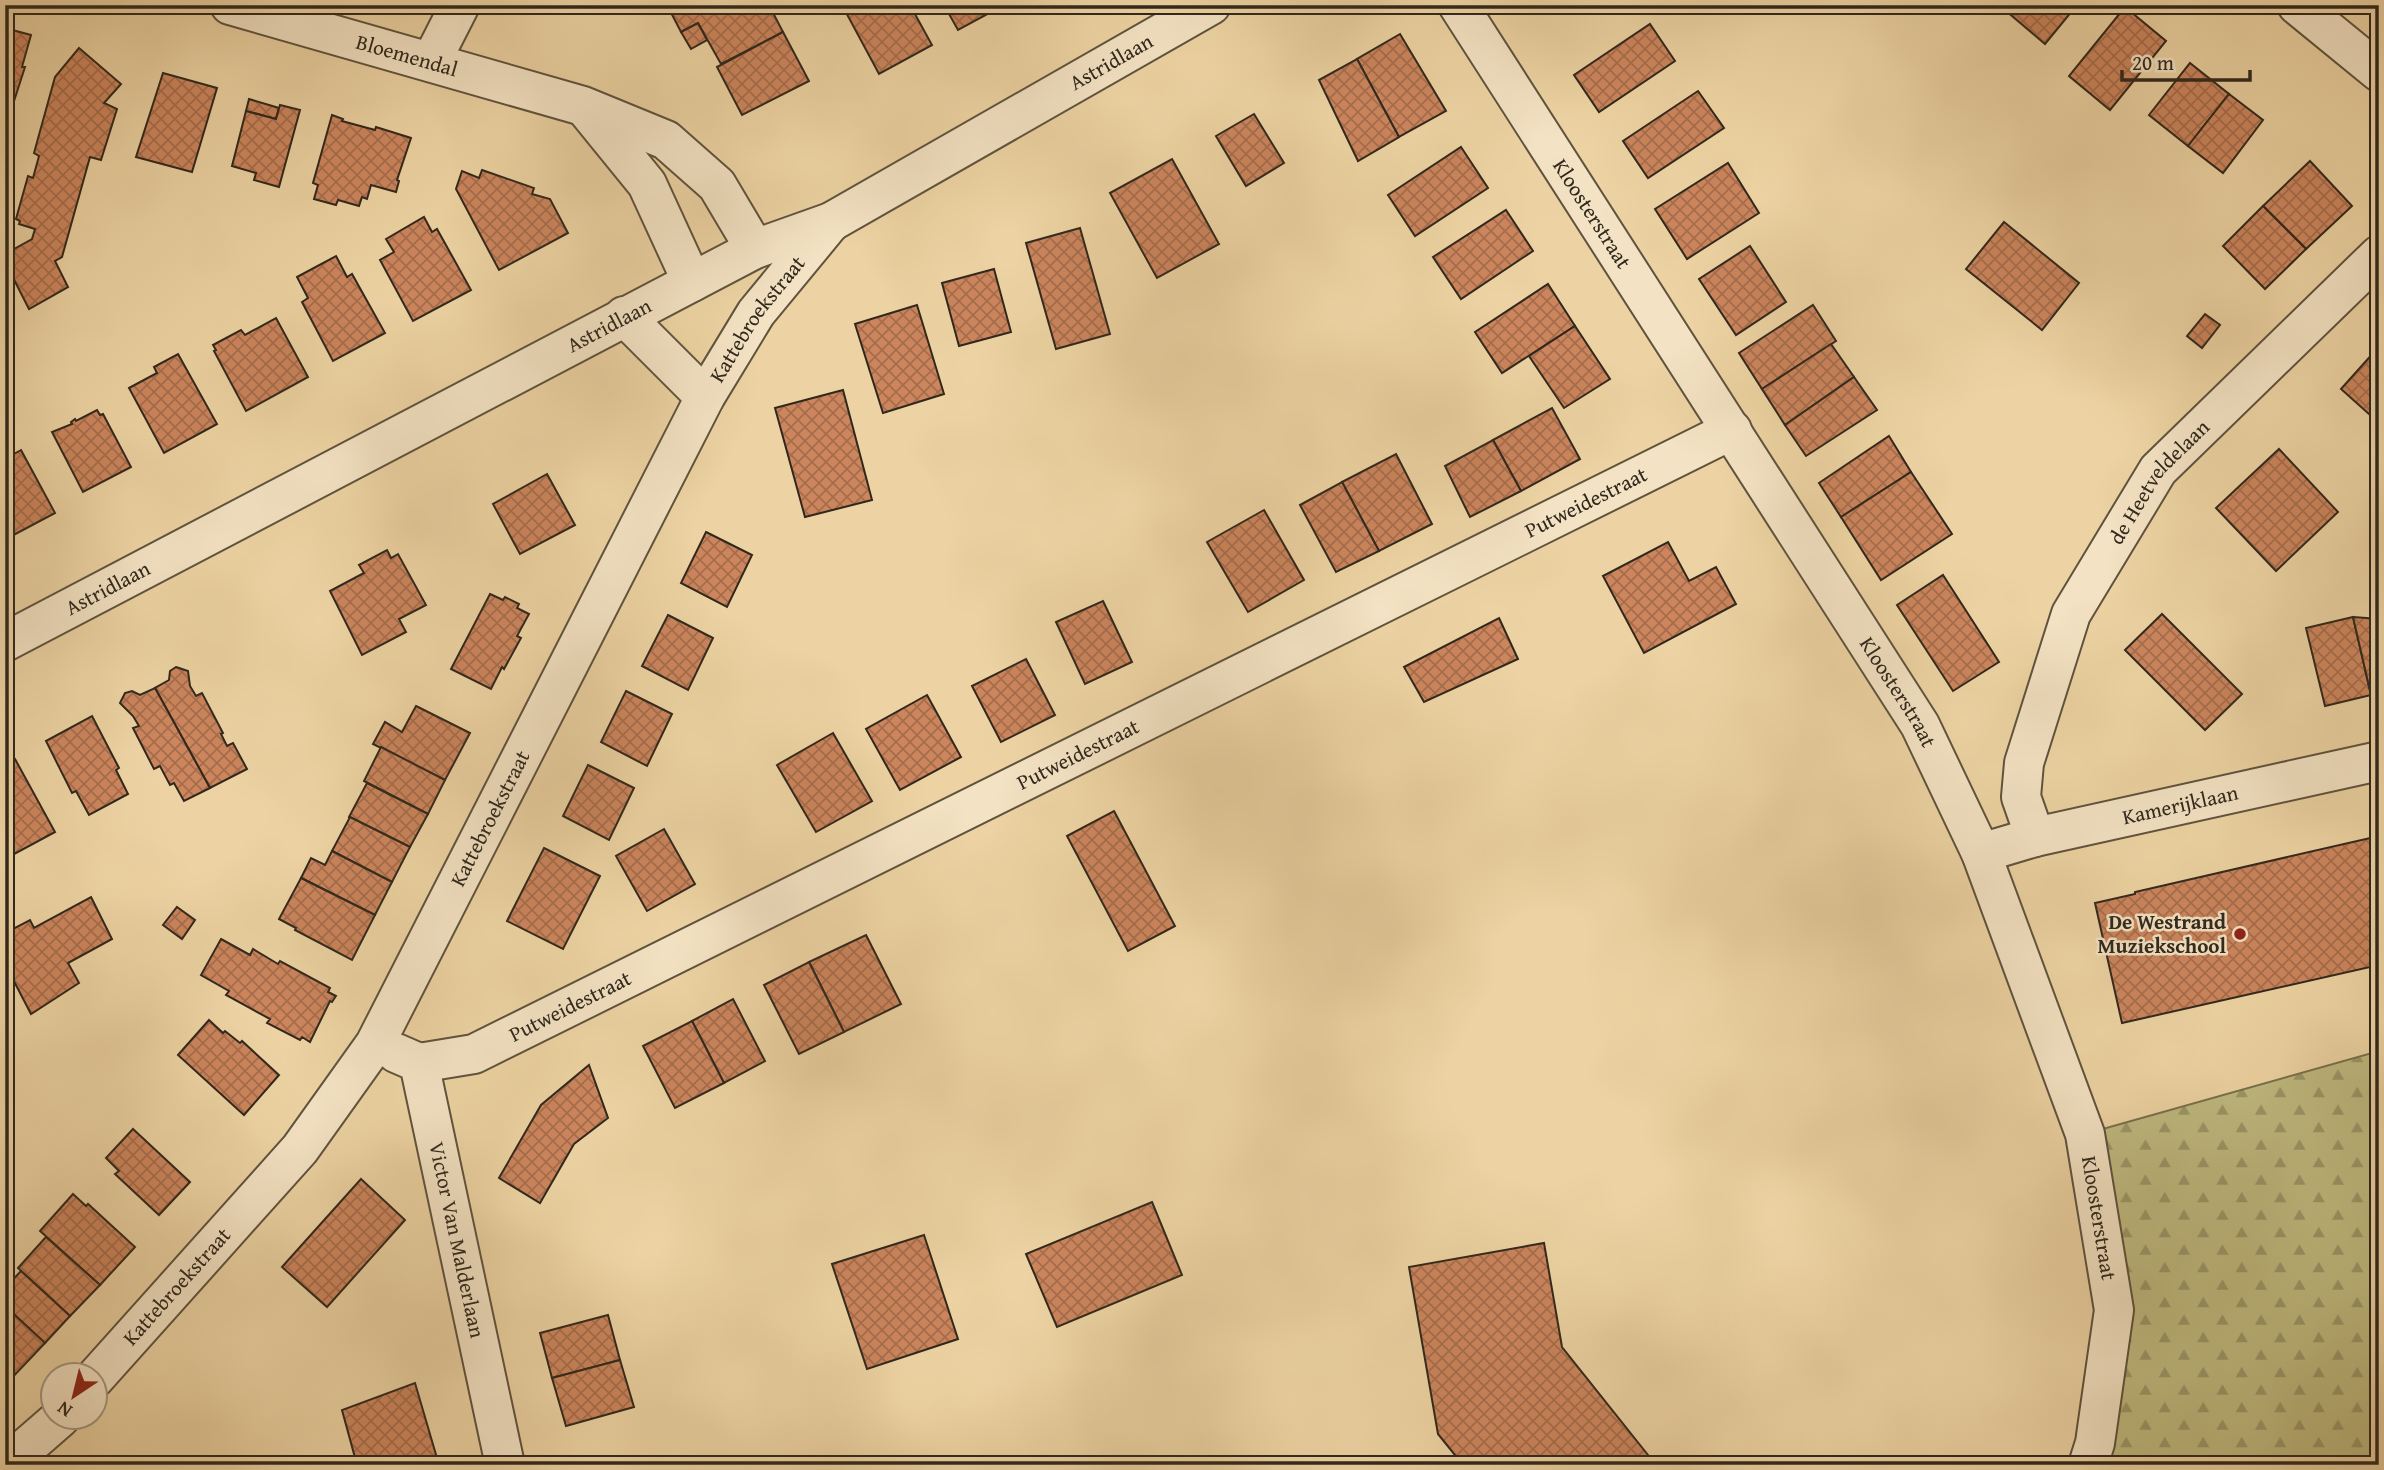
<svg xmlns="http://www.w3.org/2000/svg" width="2384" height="1470" font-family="'Gentium Book Plus',serif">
<defs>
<pattern id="forest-firs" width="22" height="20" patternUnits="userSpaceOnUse" patternTransform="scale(1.75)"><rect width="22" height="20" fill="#bfba80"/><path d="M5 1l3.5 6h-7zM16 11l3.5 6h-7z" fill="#9c9768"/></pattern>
<pattern id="building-cross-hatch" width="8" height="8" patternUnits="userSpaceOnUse" patternTransform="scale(1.75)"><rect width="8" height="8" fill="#cc855d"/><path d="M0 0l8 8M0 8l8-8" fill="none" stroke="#a66d4c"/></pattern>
</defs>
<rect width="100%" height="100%" fill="#edd3a3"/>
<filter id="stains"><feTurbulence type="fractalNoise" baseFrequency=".00286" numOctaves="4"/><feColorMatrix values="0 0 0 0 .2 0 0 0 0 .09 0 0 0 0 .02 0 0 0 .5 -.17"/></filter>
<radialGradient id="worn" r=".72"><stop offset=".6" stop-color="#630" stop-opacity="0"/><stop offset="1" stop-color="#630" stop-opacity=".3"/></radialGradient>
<!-- forest -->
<polygon fill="url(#forest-firs)" stroke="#78714e" stroke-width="2" points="2379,1051 2379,1465 2088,1465 2114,1310 2085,1134"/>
<!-- building -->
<g fill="url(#building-cross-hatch)" stroke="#30281d" stroke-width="2">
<polygon points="667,5 769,5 783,32 721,64 698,23 681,32"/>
<polygon points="842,5 910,5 932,45 879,74"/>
<polygon points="944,5 1004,5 958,30"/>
<polygon points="1999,5 2077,5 2045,44"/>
<polygon points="2125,7 2166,41 2110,110 2069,76"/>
<polygon points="698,23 707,40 691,49 681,32"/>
<polygon points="1650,24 1675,61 1599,112 1574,75"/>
<polygon points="5,28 31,35 22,67 25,67 5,129"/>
<polygon points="783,32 809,81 742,115 717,67"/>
<polygon points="1400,34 1446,111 1399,137 1357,59"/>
<polygon points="79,48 121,84 104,103 117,109 101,160 90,157 62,257 55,261 68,287 29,309 5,262 5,254 32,239 35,229 19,224 20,221 16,219 28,176 33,178 39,156 34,153 55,77"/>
<polygon points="1357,59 1399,137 1358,161 1319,80"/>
<polygon points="2190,63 2229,94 2188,146 2149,115"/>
<polygon points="163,73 217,88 192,172 136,157"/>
<polygon points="1698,91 1724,128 1648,178 1623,141"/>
<polygon points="2229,94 2263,120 2223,173 2188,146"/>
<polygon points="249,99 279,108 276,119 246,111"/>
<polygon points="280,105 300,110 279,187 254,180 256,173 232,166 246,111 276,119"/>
<polygon points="1254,114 1284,163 1246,186 1216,136"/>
<polygon points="332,115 343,119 342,121 375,130 376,127 411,138 397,180 399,181 396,192 371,185 367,199 362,197 359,206 338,200 336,205 314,199 318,185 313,183"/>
<polygon points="1461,147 1488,188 1415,236 1388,195"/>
<polygon points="1172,159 1219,244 1157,278 1110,193"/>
<polygon points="2310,161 2352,206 2306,249 2263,206"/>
<polygon points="1728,163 1759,213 1687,259 1655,209"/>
<polygon points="482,170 534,188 532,194 550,199 568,233 499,270 456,189 462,171 479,178"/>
<polygon points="2263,206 2306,249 2265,289 2223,246"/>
<polygon points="1506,210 1533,251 1461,299 1433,257"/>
<polygon points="424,217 432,232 437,229 471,290 413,321 380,260 394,252 386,239"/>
<polygon points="2004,222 2079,283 2042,330 1966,269"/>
<polygon points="1080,228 1110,334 1056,349 1026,243"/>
<polygon points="1750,246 1786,302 1736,335 1699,279"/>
<polygon points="336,256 347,277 352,274 385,333 333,361 302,302 308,298 297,277"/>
<polygon points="994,269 1011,332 959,346 942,283"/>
<polygon points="1548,284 1575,326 1502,373 1475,332"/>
<polygon points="917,305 944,394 883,413 855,324"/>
<polygon points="1813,305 1836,341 1762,389 1739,353"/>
<polygon points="2205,314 2220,325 2202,348 2187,336"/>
<polygon points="276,318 308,377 246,411 214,351 216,350 213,345 241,330 245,335"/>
<polygon points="1575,326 1610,379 1564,408 1529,356"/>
<polygon points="1831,344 1854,377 1785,425 1762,389"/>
<polygon points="2375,351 2379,355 2379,423 2341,389"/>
<polygon points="178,354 217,424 164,453 129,388 157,373 154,367"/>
<polygon points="1854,377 1877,410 1806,456 1785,425"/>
<polygon points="843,390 872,500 805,517 775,408"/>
<polygon points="1552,408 1580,459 1521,491 1493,440"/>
<polygon points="97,410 100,415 103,414 131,467 83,492 52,432 72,424 71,422 75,419 76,421"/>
<polygon points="1889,436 1911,472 1841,517 1819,483"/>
<polygon points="1493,440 1521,491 1470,517 1445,466"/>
<polygon points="2279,449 2338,512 2276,571 2216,508"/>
<polygon points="21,450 55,513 6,539 5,459"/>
<polygon points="1396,454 1432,524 1379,551 1342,482"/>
<polygon points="1911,472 1952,534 1881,580 1841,517"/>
<polygon points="547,474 575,525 520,554 493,504"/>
<polygon points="1342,482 1379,551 1336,572 1300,505"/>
<polygon points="1264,510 1304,580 1248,612 1207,542"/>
<polygon points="706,532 752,555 727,607 681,583"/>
<polygon points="1668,542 1689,581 1716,567 1736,604 1644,653 1603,576"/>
<polygon points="387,550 391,558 398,554 426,605 399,619 406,632 362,655 330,591 364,573 359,565"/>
<polygon points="1943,575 1999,662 1953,691 1897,605"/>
<polygon points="490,594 503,600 505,597 519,604 517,608 529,614 517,636 521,638 504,669 502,667 491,689 451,669"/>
<polygon points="1103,601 1132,662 1085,684 1056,622"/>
<polygon points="2162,614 2242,694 2205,730 2125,650"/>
<polygon points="668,615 713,638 688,690 642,666"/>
<polygon points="2353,617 2371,695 2325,706 2306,628"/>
<polygon points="2353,617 2379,619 2379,694 2371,695"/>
<polygon points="1499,618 1518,659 1424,702 1404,667"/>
<polygon points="1026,659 1055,715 1001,742 972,686"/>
<polygon points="176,667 188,671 190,686 196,696 202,693 223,733 221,734 227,746 233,743 247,769 210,788 155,688 169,680 170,671"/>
<polygon points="155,688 210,788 184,801 174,783 170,785 160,766 154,769 133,728 139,726 133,716 120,703 125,693 132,691 140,695"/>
<polygon points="626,691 672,714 647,766 601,742"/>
<polygon points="927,695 961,757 900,790 866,729"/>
<polygon points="416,706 470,733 445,780 373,744 385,722 402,732"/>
<polygon points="92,716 119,768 116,770 128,794 89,815 76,791 72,793 46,741"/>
<polygon points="833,733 872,801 816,832 777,765"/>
<polygon points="381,747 445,780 428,814 364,781"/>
<polygon points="15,759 55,832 7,858 5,854 5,764"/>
<polygon points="588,765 634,788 609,840 563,816"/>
<polygon points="367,783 428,814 410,847 349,817"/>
<polygon points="1114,811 1175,926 1128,951 1067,836"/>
<polygon points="350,817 410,847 392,882 332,851"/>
<polygon points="664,829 695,884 647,911 616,856"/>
<polygon points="2379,836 2379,965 2122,1023 2095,903 2135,894 2135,892"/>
<polygon points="544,848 600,876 563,949 507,921"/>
<polygon points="332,851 392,882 375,915 301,878 311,858 325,865"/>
<polygon points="301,878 375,915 352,960 295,930 296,928 279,919"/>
<polygon points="91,897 112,939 68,963 79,983 31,1014 5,964 5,933 30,920 34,928"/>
<polygon points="177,907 195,920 182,939 163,925"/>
<polygon points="866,935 901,1004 844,1032 809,962"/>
<polygon points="221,939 250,955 253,949 278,964 280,961 330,988 328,992 336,996 332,1002 330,1001 310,1042 302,1037 300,1040 267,1023 270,1019 226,995 229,991 201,975"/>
<polygon points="809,962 844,1032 799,1054 764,985"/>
<polygon points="733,999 765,1061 724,1083 692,1021"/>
<polygon points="209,1020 223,1033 225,1031 240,1043 242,1041 279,1075 244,1115 178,1055"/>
<polygon points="692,1021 724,1083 675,1108 643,1046"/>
<polygon points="589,1065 608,1118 574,1144 540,1203 499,1178 541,1105"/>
<polygon points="133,1129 190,1182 159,1215 115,1174 119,1171 106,1158"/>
<polygon points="361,1179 405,1220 327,1307 282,1267"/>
<polygon points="73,1194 86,1206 88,1204 135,1247 100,1285 40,1231"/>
<polygon points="1152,1202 1182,1275 1057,1327 1026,1254"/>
<polygon points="924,1235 958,1339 867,1369 832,1264"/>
<polygon points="46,1237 100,1285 70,1316 18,1268"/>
<polygon points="1544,1243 1562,1347 1648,1455 1636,1465 1463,1465 1438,1434 1409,1267"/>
<polygon points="21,1271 70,1316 45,1343 5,1306 5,1288"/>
<polygon points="5,1306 45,1343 10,1380 5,1376"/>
<polygon points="608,1315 620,1360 552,1378 540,1333"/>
<polygon points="620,1360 634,1407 566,1426 552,1378"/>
<polygon points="415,1383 439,1465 357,1465 342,1410"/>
<polygon points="1113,1459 1115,1465 1097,1465"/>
</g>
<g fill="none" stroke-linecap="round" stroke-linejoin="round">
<!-- minor casing -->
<g stroke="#5f533e" stroke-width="42">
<g id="minor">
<path id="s1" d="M230 5 583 106 666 140 717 185 755 249"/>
<path id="s2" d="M1458 5 1920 725 1981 853 2085 1134 2114 1310 2095 1443 2088 1465"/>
<polyline points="2297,5 2379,72"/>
<polyline points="431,62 460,5"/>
<polyline points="586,109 647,184 692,282"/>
<polyline points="624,316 705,397"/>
<path id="s3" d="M5 642 755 249 831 222 1211 5"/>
<path id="s4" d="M2035 837 2021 797 2024 763 2071 614 2158 470 2379 255"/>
<path id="s5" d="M1981 853 2035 837 2379 761"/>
<path id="s6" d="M396 1053 419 1063 505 1465"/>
<path id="s7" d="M419 1063 474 1054 1732 430"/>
<path id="s8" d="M94 1379 300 1149 375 1044 705 397 756 313 831 222"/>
<polyline points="6,1465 60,1418"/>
</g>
</g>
<!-- minor -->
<use href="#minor" stroke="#f3e2c3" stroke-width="38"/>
</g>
<!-- markers -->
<circle fill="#8f2418" stroke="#f3e2c3" stroke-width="2.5" cx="2240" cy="934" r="7"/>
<g text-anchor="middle" stroke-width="5" stroke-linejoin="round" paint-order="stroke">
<!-- street labels -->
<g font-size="21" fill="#30281d" stroke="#f3e2c3">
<text dy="7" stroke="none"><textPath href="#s1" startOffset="184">Bloemendal</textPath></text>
<text dy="7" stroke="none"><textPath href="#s3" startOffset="1250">Astridlaan</textPath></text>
<text dy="7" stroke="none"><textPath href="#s2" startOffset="248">Kloosterstraat</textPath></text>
<text dy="7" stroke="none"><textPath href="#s8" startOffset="1258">Kattebroekstraat</textPath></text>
<text dy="7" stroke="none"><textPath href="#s3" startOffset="682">Astridlaan</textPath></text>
<text dy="7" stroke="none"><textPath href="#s4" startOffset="392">de Heetveldelaan</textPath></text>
<text dy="7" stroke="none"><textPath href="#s7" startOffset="1297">Putweidestraat</textPath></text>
<text dy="7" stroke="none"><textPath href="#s3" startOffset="116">Astridlaan</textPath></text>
<text dy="7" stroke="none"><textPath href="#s2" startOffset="816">Kloosterstraat</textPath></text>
<text dy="7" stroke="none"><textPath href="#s7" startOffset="730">Putweidestraat</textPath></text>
<text dy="7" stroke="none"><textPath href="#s5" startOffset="205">Kamerijklaan</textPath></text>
<text dy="7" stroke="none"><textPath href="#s8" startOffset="691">Kattebroekstraat</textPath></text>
<text dy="7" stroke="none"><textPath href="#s7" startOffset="163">Putweidestraat</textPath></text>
<text dy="7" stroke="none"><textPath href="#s2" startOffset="1382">Kloosterstraat</textPath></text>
<text dy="7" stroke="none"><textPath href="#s6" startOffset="206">Victor Van Malderlaan</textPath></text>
<text dy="7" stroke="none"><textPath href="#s8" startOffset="124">Kattebroekstraat</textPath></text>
</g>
<!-- poi labels -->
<g font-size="21" font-weight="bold" fill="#30281d" stroke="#f3e2c3" text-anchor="end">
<text x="2226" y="929">De Westrand<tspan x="2226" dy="24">Muziekschool</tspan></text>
</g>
</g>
<!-- margin -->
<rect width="2384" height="1470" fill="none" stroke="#edd3a3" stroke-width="28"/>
<rect x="7" y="7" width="2370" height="1456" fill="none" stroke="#30281d" stroke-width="3.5"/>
<rect x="14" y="14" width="2356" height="1442" fill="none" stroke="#30281d" stroke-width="2"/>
<!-- north arrow -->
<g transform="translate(74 1396) rotate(215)"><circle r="33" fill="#f3e2c3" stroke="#a59881" stroke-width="2"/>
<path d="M0-5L12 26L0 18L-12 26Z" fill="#8f2418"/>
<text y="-10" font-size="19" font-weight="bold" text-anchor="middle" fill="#30281d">N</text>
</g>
<!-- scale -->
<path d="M2122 70v10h128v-10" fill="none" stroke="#30281d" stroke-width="3.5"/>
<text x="2132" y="70" font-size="21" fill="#30281d" stroke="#f3e2c3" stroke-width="5" paint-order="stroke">20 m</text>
<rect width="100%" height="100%" filter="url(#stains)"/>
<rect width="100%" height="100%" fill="url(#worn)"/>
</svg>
